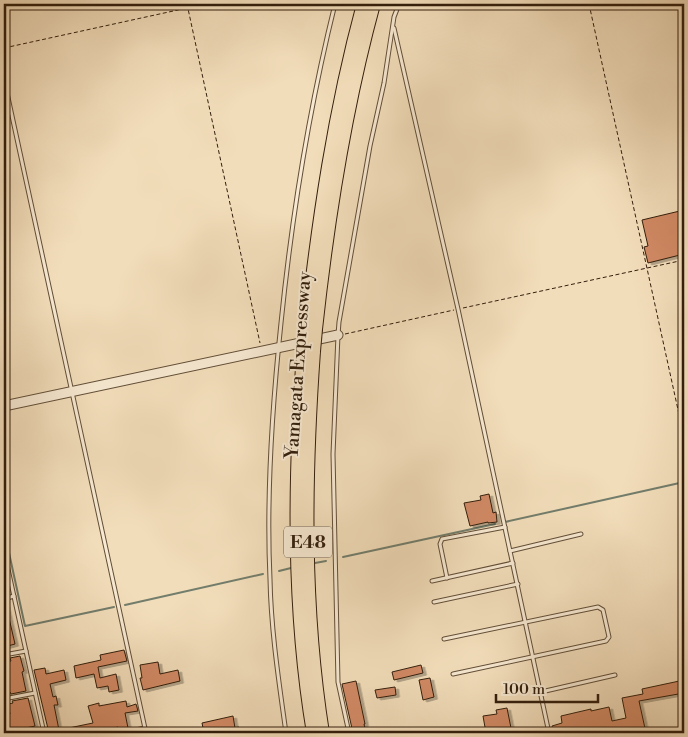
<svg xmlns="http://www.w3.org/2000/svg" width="688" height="737" font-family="'Libre Bodoni',serif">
<defs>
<filter id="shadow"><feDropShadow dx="3.5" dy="2" stdDeviation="0" flood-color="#0004"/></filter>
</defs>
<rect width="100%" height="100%" fill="#f2ddba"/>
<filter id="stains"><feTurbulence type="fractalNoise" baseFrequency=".004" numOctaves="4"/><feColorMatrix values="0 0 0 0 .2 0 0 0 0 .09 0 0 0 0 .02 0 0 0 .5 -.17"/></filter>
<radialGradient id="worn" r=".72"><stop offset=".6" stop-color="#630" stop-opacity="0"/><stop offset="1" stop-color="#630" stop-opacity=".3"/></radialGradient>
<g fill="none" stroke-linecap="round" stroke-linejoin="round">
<!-- stream -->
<g stroke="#727d6c" stroke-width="2">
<polyline points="505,522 684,482"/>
<polyline points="4,530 25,626 114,607"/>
<polyline points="343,557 495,524"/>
<polyline points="315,563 326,561"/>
<polyline points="279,571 291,568"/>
<polyline points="125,605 263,574"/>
</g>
</g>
<!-- building -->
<g fill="#d18a65" stroke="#321e0c" filter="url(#shadow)">
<polygon points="684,210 684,254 648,263 644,247 648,246 642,220"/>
<polygon points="489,494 493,513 496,512 497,522 488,523 488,522 470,526 464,503 481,500 480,496"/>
<polygon points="4,605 6,605 15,644 4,647"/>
<polygon points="124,650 127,661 98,667 100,678 116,674 119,690 109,692 108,686 97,688 94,674 76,678 74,666 101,660 100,655"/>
<polygon points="20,656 24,671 22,672 26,691 11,694 10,692 4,694 4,663 11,661 10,658"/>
<polygon points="158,662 160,674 178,670 180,681 143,690 140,678 142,678 140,665"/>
<polygon points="421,665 423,673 394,680 392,672"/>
<polygon points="45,668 46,674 64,670 66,680 50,684 53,697 56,696 58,705 54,705 59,730 93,723 88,706 99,703 99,706 126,701 127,707 136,704 138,711 125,713 128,728 118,730 118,727 96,732 96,733 49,733 34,670"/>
<polygon points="430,678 434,697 423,700 419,680"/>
<polygon points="684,680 684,693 639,701 646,733 554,733 552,726 562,723 561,716 591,709 591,711 609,707 612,721 626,718 622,698 643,694 642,689"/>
<polygon points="356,681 365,724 364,724 366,733 353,733 342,684"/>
<polygon points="395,687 396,695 377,698 375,690"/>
<polygon points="28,698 35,726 12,731 12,728 4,730 4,715 10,714 8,704 13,703 12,701"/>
<polygon points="507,708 512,733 486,733 483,716 497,714 496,710"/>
<polygon points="233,716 235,728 239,727 240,733 219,733 219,730 204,733 202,723"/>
</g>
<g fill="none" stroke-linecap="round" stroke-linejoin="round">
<!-- service casing -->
<g stroke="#624e38" stroke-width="5">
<g id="service">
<polyline points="394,28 458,309 549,733"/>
<polyline points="4,79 146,733"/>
<polyline points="4,551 44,733"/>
<polyline points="510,551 581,534"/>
<polyline points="447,578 440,544 442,539 505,527"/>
<polyline points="432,581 513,563"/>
<polyline points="4,599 14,596"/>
<polyline points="434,602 518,584"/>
<polyline points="444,639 598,607 603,610 609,637 606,641 453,674"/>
<polyline points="4,655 26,651"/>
<polyline points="541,692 615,675"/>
<polyline points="4,699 35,693"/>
<polyline points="25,733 43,729"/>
<polyline points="121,733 145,728"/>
<path d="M286 733C279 682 271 631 270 579 266 494 272 408 281 323 292 215 309 109 335 4"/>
<polyline points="349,733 338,682 333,454 338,335 339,322 370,146 384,83 394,17 399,4"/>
</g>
</g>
<!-- tertiary casing -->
<g stroke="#624e38" stroke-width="11">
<polyline id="tertiary" points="4,406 338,335"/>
</g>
<!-- motorway casing -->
<g stroke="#321e0c" stroke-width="14">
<g id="motorway">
<path d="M316 329C328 219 345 110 374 4"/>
<path d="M306 330C318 220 334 111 363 4"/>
<path d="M314 351C305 478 303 607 323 733"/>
<path d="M303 353C294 479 292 608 313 733"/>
</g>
</g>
<!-- path -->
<g stroke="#321e0c" stroke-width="1" stroke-dasharray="4 2.5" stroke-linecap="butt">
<polyline points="187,4 260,343"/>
<polyline points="589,4 684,437"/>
<polyline points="4,48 187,8"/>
<polyline points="463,308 684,260"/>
<polyline points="345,334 454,310"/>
</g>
<!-- service -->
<use href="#service" stroke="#f7e9d2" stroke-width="3"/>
<!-- tertiary -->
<use href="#tertiary" stroke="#f7e9d2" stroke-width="9"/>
<!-- motorway -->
<use href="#motorway" stroke="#f2ddba" stroke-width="12"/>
<!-- motorway-bridge casing -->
<g stroke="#321e0c" stroke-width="14" stroke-linecap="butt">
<g id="motorway-bridge">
<polyline points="314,351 316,329"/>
<polyline points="303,353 306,330"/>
</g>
</g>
<!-- motorway-bridge -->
<use href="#motorway-bridge" stroke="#f2ddba" stroke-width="12"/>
</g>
<g text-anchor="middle" stroke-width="4" stroke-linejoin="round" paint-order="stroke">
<!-- shield labels -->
<rect fill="#f7e9d2" stroke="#6d5b47" stroke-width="1" x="284" y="526.5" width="48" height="31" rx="4"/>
<g font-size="18" font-weight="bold" fill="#321e0c">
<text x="308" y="548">E48</text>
</g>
<!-- street labels -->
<g font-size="19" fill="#321e0c" stroke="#f7e9d2">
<text transform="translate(297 365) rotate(-86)" y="7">Yamagata Expressway</text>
</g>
</g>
<!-- margin -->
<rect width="688" height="737" fill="none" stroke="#f2ddba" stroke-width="20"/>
<rect x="5" y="5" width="678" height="727" fill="none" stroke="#321e0c" stroke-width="2.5"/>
<rect x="10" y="10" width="668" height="717" fill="none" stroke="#321e0c"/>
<!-- scale -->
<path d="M496 694v8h102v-8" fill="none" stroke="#321e0c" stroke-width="2.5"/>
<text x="503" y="694" font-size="15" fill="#321e0c" stroke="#f7e9d2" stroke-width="4" paint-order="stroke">100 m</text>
<rect width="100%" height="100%" filter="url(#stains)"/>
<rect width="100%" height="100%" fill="url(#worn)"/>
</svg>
